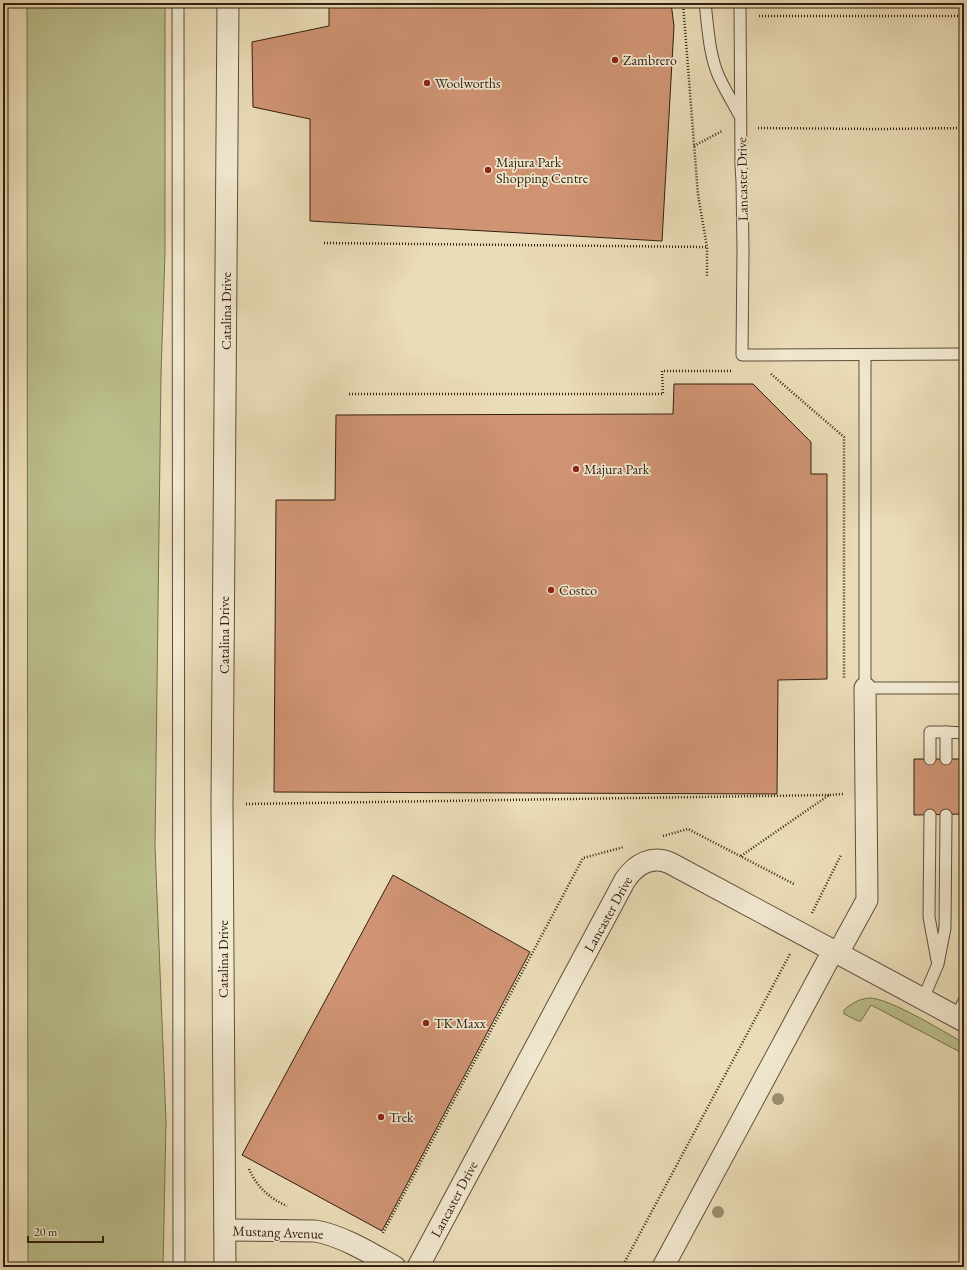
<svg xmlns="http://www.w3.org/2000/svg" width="967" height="1270" font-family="'EB Garamond',serif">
<rect width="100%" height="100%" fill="#eadcb7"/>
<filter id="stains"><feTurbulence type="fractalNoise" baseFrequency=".005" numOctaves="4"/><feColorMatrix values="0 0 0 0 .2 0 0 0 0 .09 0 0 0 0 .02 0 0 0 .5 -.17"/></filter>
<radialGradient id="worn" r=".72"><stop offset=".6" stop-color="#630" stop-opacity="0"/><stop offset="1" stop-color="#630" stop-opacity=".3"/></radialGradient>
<!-- green -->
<g fill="#bbbf8c" stroke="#76704e">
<polygon points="27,3 165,3 165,253 161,374 155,846 166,1121 163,1267 28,1267"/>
<path d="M869 998C890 998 944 1032 964 1043V1054L871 1005 861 1021H858L844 1014V1010C852 1003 859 999 869 998Z"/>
</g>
<!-- building -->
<g fill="#d09474" stroke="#312010">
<polygon points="329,3 671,3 674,26 662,241 310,221 310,119 253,107 252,42 329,26"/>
<polygon points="674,384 753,384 811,442 811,474 827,474 827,679 778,680 777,794 274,792 276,500 335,500 336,415 673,414"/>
<polygon points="914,759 964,759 964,814 914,815"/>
<polygon points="393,875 530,952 382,1231 242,1155"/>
</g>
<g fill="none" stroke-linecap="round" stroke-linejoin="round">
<!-- service casing -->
<g stroke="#5f4f3a" stroke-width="13">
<g id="service">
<polyline points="178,3 179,1267"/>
<path d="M705 3C708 27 709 55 719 77 725 90 733 103 740 116"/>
<polyline points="740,3 741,165 742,182 743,250 742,355 964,354"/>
<polyline points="865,355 865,688 964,688"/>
<polyline points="930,759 930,732 946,732"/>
<polyline points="946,759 946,732 964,733"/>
<polyline points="930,815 929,917 937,960"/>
<polyline points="923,999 938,964 945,928 946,815"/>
<polyline points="956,1016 964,1001"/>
</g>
</g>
<!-- minor casing -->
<g stroke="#5f4f3a" stroke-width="23">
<g id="minor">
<polyline points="838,953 867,900 865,688"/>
<path d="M225 1230 315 1231C341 1235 372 1254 395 1267"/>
<polyline points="225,1267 222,805 228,3"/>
<path d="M418 1267 625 880C636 864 652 855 670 863L964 1021"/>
<polyline points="663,1267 833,951"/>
</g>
</g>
<!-- path -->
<g stroke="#312010" stroke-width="2.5" stroke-dasharray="1 2" stroke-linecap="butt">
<polyline points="683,3 698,195 707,247 707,277"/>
<polyline points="759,16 964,16"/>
<polyline points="758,128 879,129 964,128"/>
<polyline points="694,146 722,131"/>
<polyline points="324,243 707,247"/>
<polyline points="771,374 844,437 844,678"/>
<polyline points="349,394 663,394 662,371 733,371"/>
<polyline points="246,804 829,795"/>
<polyline points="663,836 688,829 794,884"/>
<polyline points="741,856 829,795 843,794"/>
<polyline points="812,913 841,855"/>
<path d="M249 1169C257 1187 269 1198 287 1206"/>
<polyline points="383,1233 583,858 624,847"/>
<polyline points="622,1267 790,954"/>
</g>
<!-- service -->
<use href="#service" stroke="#f1e8d0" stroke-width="11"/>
<!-- minor -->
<use href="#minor" stroke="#f1e8d0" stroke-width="21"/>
</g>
<!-- trees -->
<g fill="#9b8f70">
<circle cx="778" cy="1099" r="6"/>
<circle cx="718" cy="1212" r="6"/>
</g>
<!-- markers -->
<g fill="#8f2418" stroke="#f1e8d0" stroke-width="1.5">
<circle cx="615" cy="60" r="4"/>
<circle cx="427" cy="83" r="4"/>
<circle cx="488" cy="170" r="4"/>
<circle cx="576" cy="469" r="4"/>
<circle cx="551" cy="590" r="4"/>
<circle cx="426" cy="1023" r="4"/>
<circle cx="381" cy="1117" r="4"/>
</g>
<g text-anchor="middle" stroke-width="3.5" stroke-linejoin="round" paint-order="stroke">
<!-- poi labels -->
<g font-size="14" fill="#312010" stroke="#f1e8d0" text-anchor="start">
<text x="623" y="65">Zambrero</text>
<text x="435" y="88">Woolworths</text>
<text x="496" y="167">Majura Park<tspan x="496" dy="16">Shopping Centre</tspan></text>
<text x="584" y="474">Majura Park</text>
<text x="559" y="595">Costco</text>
<text x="434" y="1028">TK Maxx</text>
<text x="389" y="1122">Trek</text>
</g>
<!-- street labels -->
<g font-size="14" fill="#312010" stroke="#f1e8d0">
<text transform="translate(742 179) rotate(-91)" y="5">Lancaster Drive</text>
<text transform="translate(226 311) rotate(-90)" y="5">Catalina Drive</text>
<text transform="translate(224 635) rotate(-90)" y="5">Catalina Drive</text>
<text transform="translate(608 914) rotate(-61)" y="5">Lancaster Drive</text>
<text transform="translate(223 959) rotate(-90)" y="5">Catalina Drive</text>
<text transform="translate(454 1199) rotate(-62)" y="5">Lancaster Drive</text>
<text transform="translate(278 1232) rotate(2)" y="5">Mustang Avenue</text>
</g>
</g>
<!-- margin -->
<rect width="967" height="1270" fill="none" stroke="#eadcb7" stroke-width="16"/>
<rect x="4" y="4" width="959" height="1262" fill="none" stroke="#312010" stroke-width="2"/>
<rect x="8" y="8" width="951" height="1254" fill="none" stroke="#312010"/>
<!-- scale -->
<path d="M28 1236v6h75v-6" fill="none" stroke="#312010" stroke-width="2"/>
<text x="34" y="1236" font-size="12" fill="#312010" stroke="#f1e8d0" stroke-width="3" paint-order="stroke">20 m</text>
<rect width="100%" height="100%" filter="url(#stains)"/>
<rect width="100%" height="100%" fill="url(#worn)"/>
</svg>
